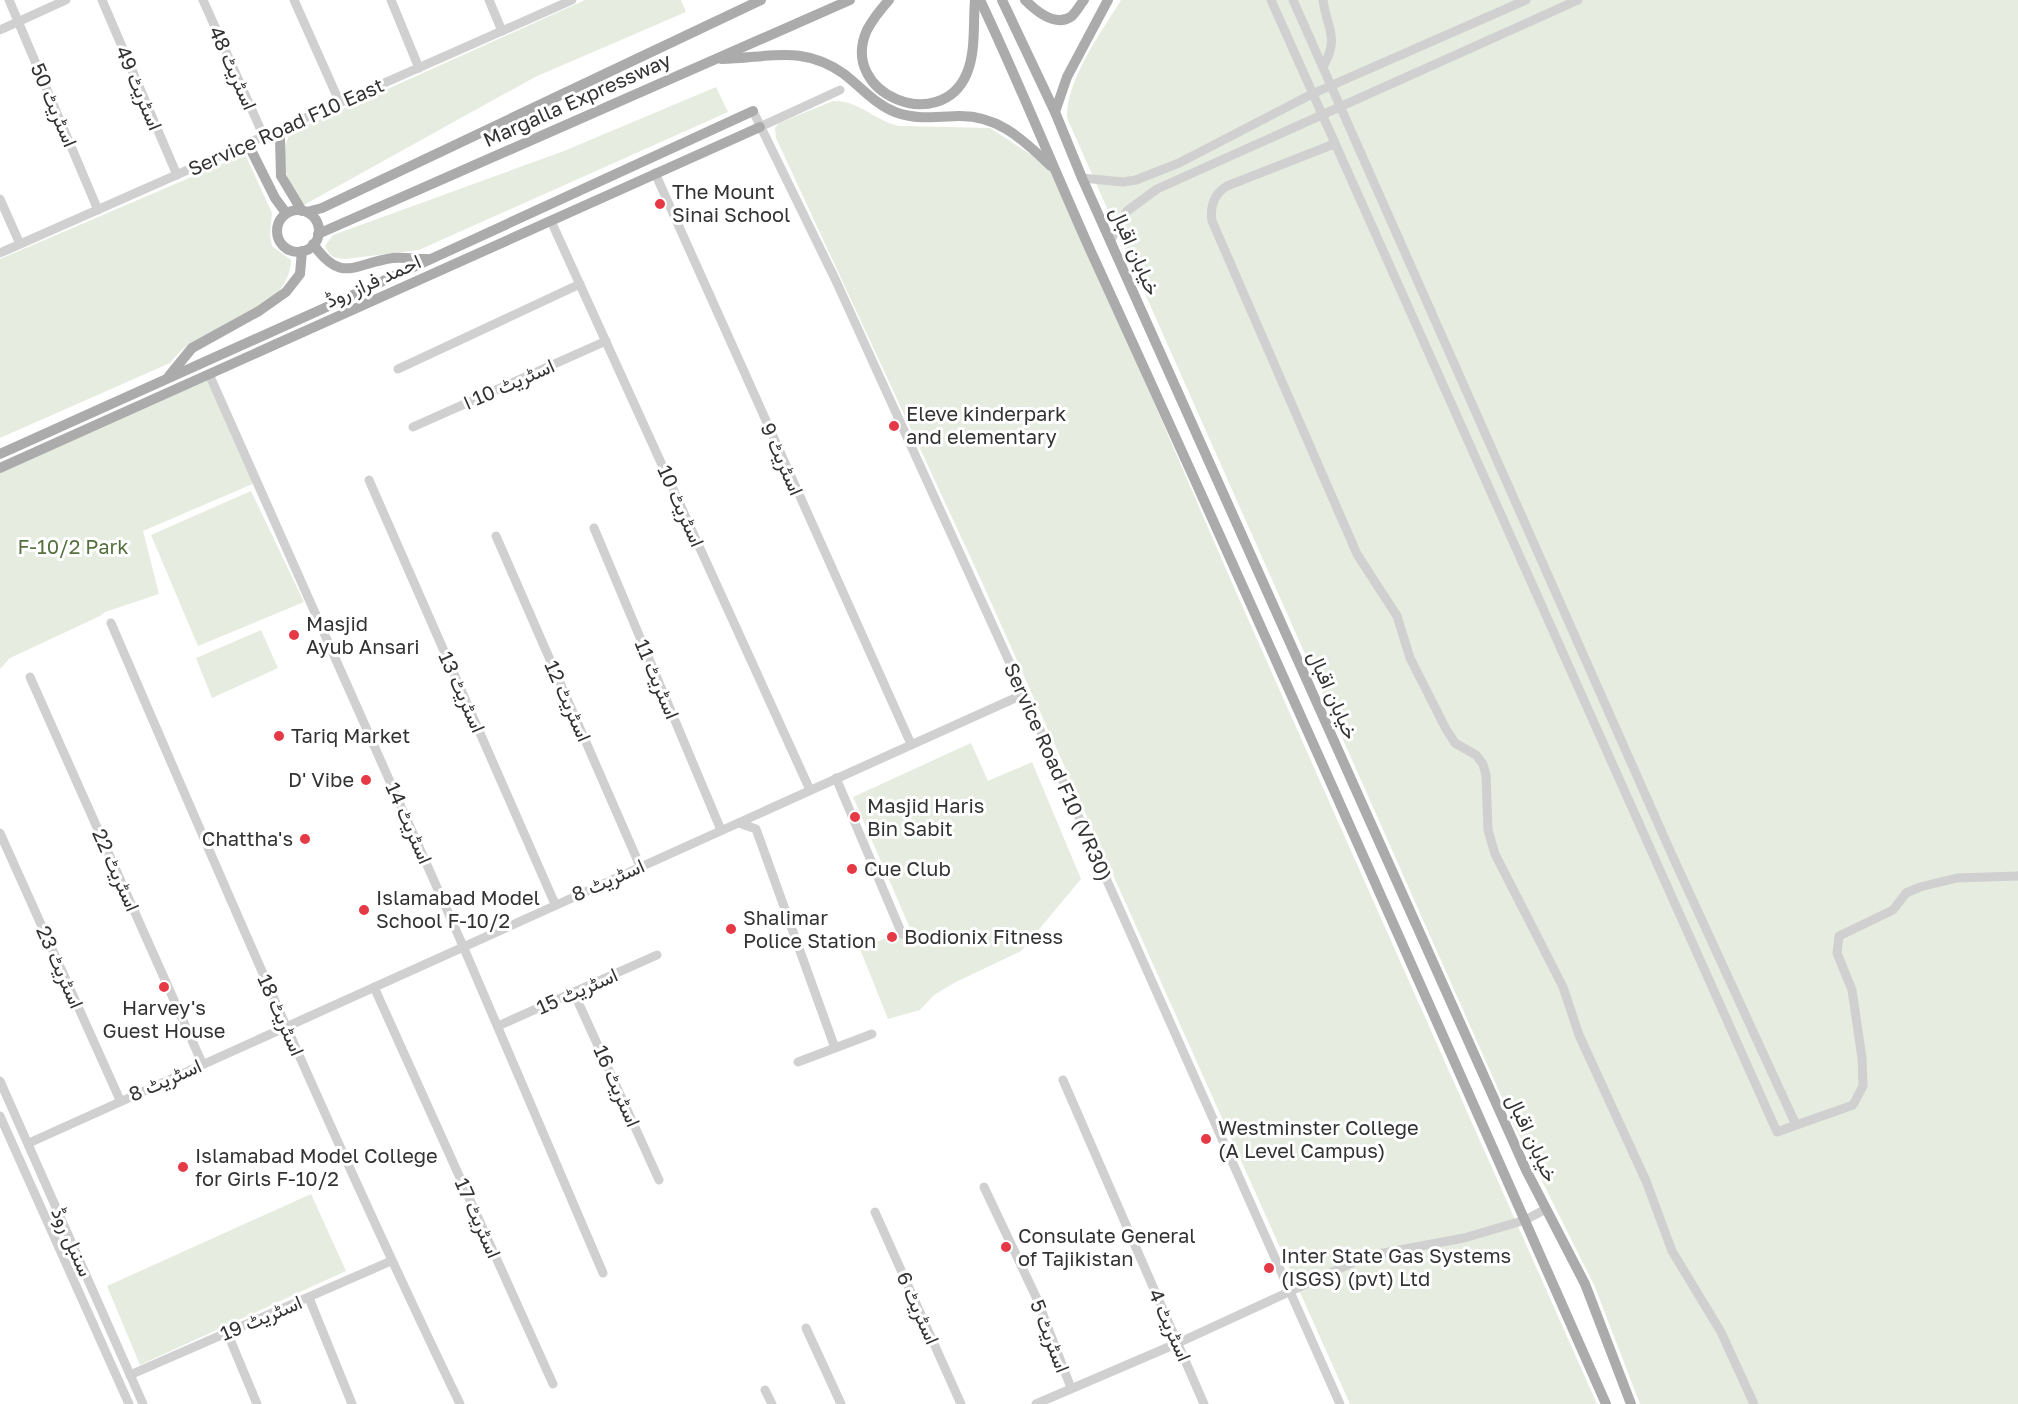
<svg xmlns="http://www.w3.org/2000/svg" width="2018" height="1404" font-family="'Golos Text',Vazirmatn,sans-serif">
<rect width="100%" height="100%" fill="#fff"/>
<!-- green -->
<g fill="#e6ecdf">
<path d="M585 0H681L686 12 535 77 304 205C288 180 276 164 290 133Z"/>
<path d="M1121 0H2018V1404H1640L1595 1287 1515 1127 1067 118C1066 80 1102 31 1121 0Z"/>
<path d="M716 87 728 112 419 250 345 259C333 258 330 257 325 246L333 235 564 151Z"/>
<path d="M833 101C858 99 876 122 900 126L990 128 1053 169 1232 583 1597 1404H1350L981 580 776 138 775 128 779 123Z"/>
<path d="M245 154 272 213 270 235 272 246 291 260C289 312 216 322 183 349 178 353 174 358 170 363L0 438V259Z"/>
<polygon points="209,374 257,482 143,531 159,594 105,612 100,616 10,658 0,669 0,468"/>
<polygon points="251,491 304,602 198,646 151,535"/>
<polygon points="261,630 278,668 212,698 196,658"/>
<polygon points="971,743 988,781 1032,762 1081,879 1021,951 954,983 934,995 920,1010 888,1019 860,949 910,928 853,797"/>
<polygon points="311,1194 346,1271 140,1365 107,1286"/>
</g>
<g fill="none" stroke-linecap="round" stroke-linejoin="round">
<!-- minor -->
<g stroke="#d0d0d0" stroke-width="9">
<polyline points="9,0 98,210"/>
<polyline points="102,0 177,175"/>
<polyline points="203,0 264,137"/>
<polyline points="294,0 340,103"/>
<polyline points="391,0 419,68"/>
<polyline points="489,0 502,31"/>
<polyline points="1271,0 1777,1132 1853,1105 1863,1086 1862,1058 1852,990 1837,953 1839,936 1893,910 1906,893 1920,887 1957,878 2018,876"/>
<polyline points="1293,0 1672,855 1796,1125"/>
<path d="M1323 0C1327 30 1340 36 1323 67"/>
<polyline points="0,30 66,0"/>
<polyline points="753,111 836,281 1024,694 1340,1404"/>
<polyline points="760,127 840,90"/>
<path d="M1334 144 1227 186C1214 194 1210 207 1212 221L1357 554 1397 616 1410 658 1446 729 1455 743 1476 755 1483 764 1486 775 1488 830 1495 854 1563 987 1579 1035 1646 1181 1672 1251 1721 1332 1754 1404"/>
<polyline points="655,173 911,744"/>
<polyline points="1082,178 1123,182 1136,180 1179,163 1312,94 1526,0"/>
<polyline points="0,199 20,244"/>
<polyline points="551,221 810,790"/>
<polyline points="1111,240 1127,211 1157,189 1578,0"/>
<polyline points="0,253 572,0"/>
<polyline points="398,369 580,284"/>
<polyline points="209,374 463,946 603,1273"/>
<polyline points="413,427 606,341"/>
<polyline points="369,480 555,904"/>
<polyline points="594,528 721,830"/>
<polyline points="496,536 640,866"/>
<path d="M111 623C224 885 336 1147 460 1404"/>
<polyline points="30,677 202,1063"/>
<polyline points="836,778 902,934"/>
<polyline points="739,823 756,829 835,1048"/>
<polyline points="0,833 120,1100"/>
<polyline points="374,987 553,1384"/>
<polyline points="574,993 659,1180"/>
<polyline points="498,1026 657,955"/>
<polyline points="798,1062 872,1034"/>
<polyline points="1063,1080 1204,1404"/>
<polyline points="0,1081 143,1404"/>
<polyline points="0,1116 129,1404"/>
<polyline points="29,1143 1024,694"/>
<polyline points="984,1187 1037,1299 1071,1388"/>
<polyline points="875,1212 961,1404"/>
<polyline points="309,1298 352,1404"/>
<polyline points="806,1328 841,1404"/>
<polyline points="227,1332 257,1404"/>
<polyline points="130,1375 391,1261"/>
<polyline points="765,1390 772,1404"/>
<polyline points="1036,1404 1178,1343 1367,1256 1464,1238 1525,1220 1546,1209"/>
</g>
<!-- major -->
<g stroke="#ababab" stroke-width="10">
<path d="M889 0C881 9 873 19 867 30 838 94 941 136 967 73 976 51 973 23 975 0"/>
<path d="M980 0C1020 84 1054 170 1092 254 1267 636 1436 1020 1606 1404"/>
<polyline points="1002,0 1055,112 1082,178 1526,1170 1585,1284 1631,1404"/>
<path d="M1025 0C1036 11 1056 28 1072 16 1076 12 1080 5 1084 0"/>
<path d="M721 59C769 58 802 44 844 74 861 87 875 104 895 112 916 120 937 117 958 116 999 115 1023 140 1051 166"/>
<polyline points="1055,112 1067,77 1108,0"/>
<polyline points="277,131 280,138 281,176 302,211"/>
<polyline points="248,144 275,198 286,213"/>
<circle cx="298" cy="231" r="21"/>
<polyline points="307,212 322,208 761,0"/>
<polyline points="318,234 850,0"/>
<path d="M313 244C342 285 354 263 393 258 404 257 416 259 427 259"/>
<polyline points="169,376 192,348 259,311 286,292 300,274 302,251"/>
<polyline points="0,454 320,310 753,111"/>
<polyline points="0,468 760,127"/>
</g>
</g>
<!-- markers -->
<g fill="#e63946" stroke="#fff" stroke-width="2">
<circle cx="660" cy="204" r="6"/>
<circle cx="894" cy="426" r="6"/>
<circle cx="294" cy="635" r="6"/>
<circle cx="279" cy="736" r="6"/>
<circle cx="366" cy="780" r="6"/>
<circle cx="855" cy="817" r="6"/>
<circle cx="305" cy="839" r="6"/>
<circle cx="852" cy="869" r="6"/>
<circle cx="364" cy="910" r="6"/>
<circle cx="731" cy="929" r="6"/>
<circle cx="892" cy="937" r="6"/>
<circle cx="164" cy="987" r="6"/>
<circle cx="1206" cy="1139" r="6"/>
<circle cx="183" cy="1167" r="6"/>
<circle cx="1006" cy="1247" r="6"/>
<circle cx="1269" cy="1268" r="6"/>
</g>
<g text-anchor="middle" stroke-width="6" stroke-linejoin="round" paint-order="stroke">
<!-- street labels -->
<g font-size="20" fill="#333" stroke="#fff">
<text transform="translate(233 68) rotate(66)" y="7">اسٹریٹ 48</text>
<text transform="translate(139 88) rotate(67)" y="7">اسٹریٹ 49</text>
<text transform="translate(577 100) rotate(-24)" y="7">Margalla Expressway</text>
<text transform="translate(54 105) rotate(67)" y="7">اسٹریٹ 50</text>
<text transform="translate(286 127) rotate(-24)" y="7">Service Road F10 East</text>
<text transform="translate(1135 251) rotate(66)" y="7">خیابان اقبال</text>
<text transform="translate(373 281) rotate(-24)" y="7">احمد فراز روڈ</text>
<text transform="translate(509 384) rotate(-24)" y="7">اسٹریٹ 10 ا</text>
<text transform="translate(782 459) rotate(66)" y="7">اسٹریٹ 9</text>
<text transform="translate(681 506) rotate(66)" y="7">اسٹریٹ 10</text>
<text transform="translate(657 679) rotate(67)" y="7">اسٹریٹ 11</text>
<text transform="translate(462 692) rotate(66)" y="7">اسٹریٹ 13</text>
<text transform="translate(1333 695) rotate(66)" y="7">خیابان اقبال</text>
<text transform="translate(568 701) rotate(66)" y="7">اسٹریٹ 12</text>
<text transform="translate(1058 772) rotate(66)" y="7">Service Road F10 (VR30)</text>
<text transform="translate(409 823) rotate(66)" y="7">اسٹریٹ 14</text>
<text transform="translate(116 870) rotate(66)" y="7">اسٹریٹ 22</text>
<text transform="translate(608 880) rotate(-24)" y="7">اسٹریٹ 8</text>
<text transform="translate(60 967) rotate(66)" y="7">اسٹریٹ 23</text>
<text transform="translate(577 991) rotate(-24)" y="7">اسٹریٹ 15</text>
<text transform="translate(281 1015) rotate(66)" y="7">اسٹریٹ 18</text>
<text transform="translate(165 1080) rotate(-24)" y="7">اسٹریٹ 8</text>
<text transform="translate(617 1086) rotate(66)" y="7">اسٹریٹ 16</text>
<text transform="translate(1532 1138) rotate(65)" y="7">خیابان اقبال</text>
<text transform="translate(478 1218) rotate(66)" y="7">اسٹریٹ 17</text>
<text transform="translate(72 1242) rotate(66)" y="7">سنبل روڈ</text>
<text transform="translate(918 1308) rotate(66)" y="7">اسٹریٹ 6</text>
<text transform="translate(261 1318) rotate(-23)" y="7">اسٹریٹ 19</text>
<text transform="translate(1170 1325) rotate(66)" y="7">اسٹریٹ 4</text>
<text transform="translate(1050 1336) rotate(69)" y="7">اسٹریٹ 5</text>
</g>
<!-- poi labels -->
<g font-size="20" fill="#333" stroke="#fff" text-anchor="start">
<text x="672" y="199">The Mount<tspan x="672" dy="23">Sinai School</tspan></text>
<text x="906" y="421">Eleve kinderpark<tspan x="906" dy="23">and elementary</tspan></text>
<text x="306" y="631">Masjid<tspan x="306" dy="23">Ayub Ansari</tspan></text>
<text x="291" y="743">Tariq Market</text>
<text x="354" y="787" text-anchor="end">D' Vibe</text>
<text x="867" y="813">Masjid Haris<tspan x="867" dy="23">Bin Sabit</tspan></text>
<text x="293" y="846" text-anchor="end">Chattha's</text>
<text x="864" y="876">Cue Club</text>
<text x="376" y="905">Islamabad Model<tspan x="376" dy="23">School F-10/2</tspan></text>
<text x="743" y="925">Shalimar<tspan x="743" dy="23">Police Station</tspan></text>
<text x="904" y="944">Bodionix Fitness</text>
<text x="164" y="1015" text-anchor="middle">Harvey's<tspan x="164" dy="23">Guest House</tspan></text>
<text x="1218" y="1135">Westminster College<tspan x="1218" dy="23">(A Level Campus)</tspan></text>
<text x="195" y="1163">Islamabad Model College<tspan x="195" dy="23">for Girls F-10/2</tspan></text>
<text x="1018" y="1243">Consulate General<tspan x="1018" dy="23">of Tajikistan</tspan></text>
<text x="1281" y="1263">Inter State Gas Systems<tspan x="1281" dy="23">(ISGS) (pvt) Ltd</tspan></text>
</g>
<!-- park labels -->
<g font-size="20" fill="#56703f" stroke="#fff">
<text x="73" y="554">F-10/2 Park</text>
</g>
</g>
</svg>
